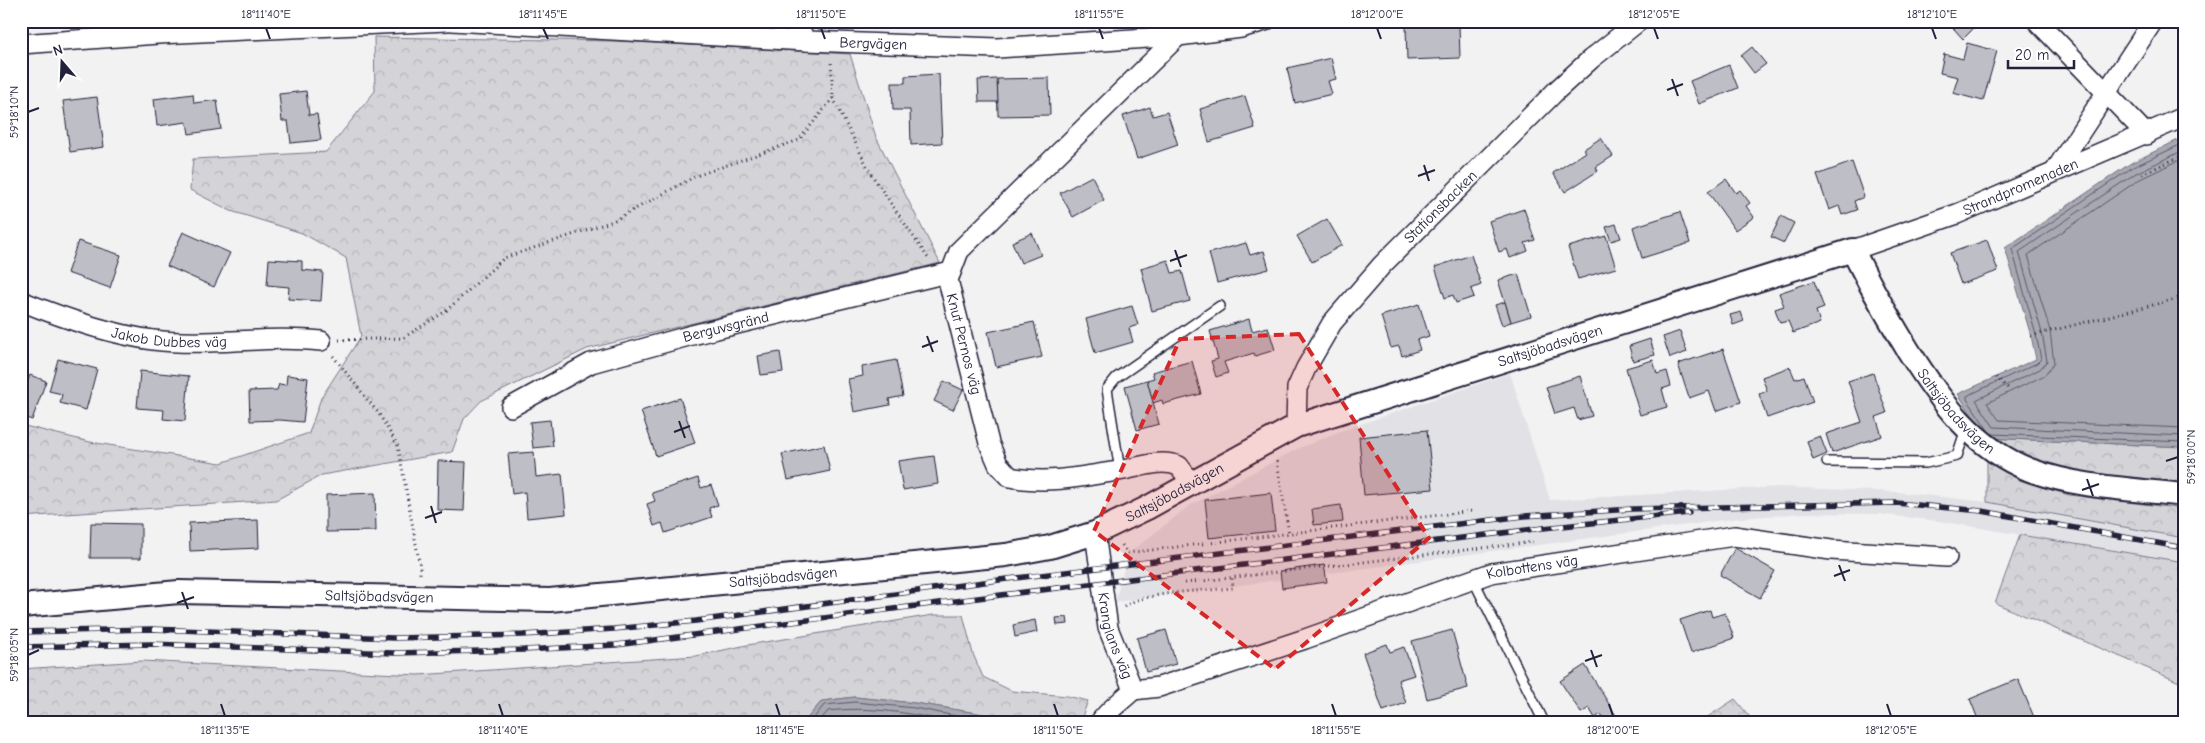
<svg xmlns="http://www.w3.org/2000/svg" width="2205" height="743" font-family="'Comic Neue',sans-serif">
<defs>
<pattern id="forest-crowns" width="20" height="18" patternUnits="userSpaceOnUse" patternTransform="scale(1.25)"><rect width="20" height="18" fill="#d3d3d8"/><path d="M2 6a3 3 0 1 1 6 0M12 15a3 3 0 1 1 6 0" fill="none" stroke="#b5b5ba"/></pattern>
</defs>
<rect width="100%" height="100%" fill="#f2f2f3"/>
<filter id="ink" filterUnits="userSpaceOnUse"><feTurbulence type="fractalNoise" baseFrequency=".02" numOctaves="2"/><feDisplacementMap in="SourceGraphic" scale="10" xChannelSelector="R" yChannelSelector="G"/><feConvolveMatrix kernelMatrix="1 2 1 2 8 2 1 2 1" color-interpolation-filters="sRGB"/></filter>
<g filter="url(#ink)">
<!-- built -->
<polygon fill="#e2e2e6" points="1510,373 1550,500 1778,487 1898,492 1987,502 2184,538 2184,562 1938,521 1879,514 1804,513 1739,518 1115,602 1128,554 1189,506 1295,450 1340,431"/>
<!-- forest -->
<g fill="url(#forest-crowns)" stroke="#7a7a8a">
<polygon points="374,37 616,41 850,54 876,137 940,263 587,349 481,401 464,419 452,452 322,475 276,500 21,517 21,425 90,442 221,463 309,433 321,398 361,336 346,258 302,233 231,211 190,190 193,159 326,152 375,91"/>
<polygon points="1987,438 2184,447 2184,486 2081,475 2022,455"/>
<polygon points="1987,458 2019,480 2069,495 2184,509 2184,538 1987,502"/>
<polygon points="2020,535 2184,562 2184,684 1995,603"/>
<polygon points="933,615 963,615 973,654 983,677 1012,691 1067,696 1088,701 1080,722 1001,722 983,714 915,703 855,697 822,701 804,722 21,722 21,669 142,661 418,675 696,656 747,645"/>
<polygon points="1735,699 1754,722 1700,722"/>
</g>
<!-- water -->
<g fill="#a8a8b2" stroke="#727282">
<polygon points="2184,137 2184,447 1987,438 1958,394 2036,359 2031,336 2005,248 2131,163"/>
<polygon points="855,697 915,703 983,714 1001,722 804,722 822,701"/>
</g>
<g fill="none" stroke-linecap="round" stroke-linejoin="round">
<!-- shore -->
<g stroke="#58586b" stroke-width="1">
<polyline points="2184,150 2136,173 2019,252 2042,333 2047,361 2040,369 1976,400 1994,427 2184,436"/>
<polyline points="2184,158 2140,179 2028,255 2050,331 2054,363 2045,375 1987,403 1999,420 2184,428"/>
<polyline points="1988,430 1967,399 1967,396 2037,363 2041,359 2036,335 2012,249 2133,167 2184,143"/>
<polyline points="1992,434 2184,442"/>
<polyline points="811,722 824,705 855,702 914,708 988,722"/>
<path d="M819 722 828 711C869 706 910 713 950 722"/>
<path d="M828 722C838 710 898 720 913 722"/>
</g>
</g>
<!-- building -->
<g fill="#bebec6" stroke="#22223b">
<polygon points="1947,21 1981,21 1963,39"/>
<polygon points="1459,24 1460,58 1407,60 1406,26"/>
<polygon points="1967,43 1997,51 1983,101 1953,93 1958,77 1940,73 1944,54 1963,59"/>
<polygon points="1752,47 1766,64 1754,73 1741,56"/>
<polygon points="1331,58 1336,79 1328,81 1332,94 1295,103 1287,68"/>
<polygon points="1729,65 1738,88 1699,104 1690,81"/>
<polygon points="939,74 942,143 911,145 910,110 893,110 892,83 905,83 905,76"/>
<polygon points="1049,78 1050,115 998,116 997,79"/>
<polygon points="997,79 998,102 979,102 978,80"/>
<polygon points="306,91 309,115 317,114 321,140 291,143 288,121 282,121 279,94"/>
<polygon points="193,94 194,103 217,100 221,129 189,134 187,122 157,126 154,99"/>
<polygon points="1245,96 1255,128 1209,142 1200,109"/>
<polygon points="97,97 104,147 70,152 63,101"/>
<polygon points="1150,107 1153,116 1167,112 1178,145 1137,159 1123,116"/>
<polygon points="1601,138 1613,156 1596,167 1598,171 1565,192 1553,173 1586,152 1584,149"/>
<polygon points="1852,162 1864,197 1854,201 1857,210 1842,215 1839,206 1829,210 1817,175"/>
<polygon points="1092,176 1104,200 1073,217 1060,193"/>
<polygon points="1726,179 1736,193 1740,190 1750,203 1746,206 1754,217 1735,230 1708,192"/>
<polygon points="1524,209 1535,240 1525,243 1528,251 1510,258 1507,249 1499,252 1489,221"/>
<polygon points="1680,212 1690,243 1642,258 1633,227"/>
<polygon points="1781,216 1794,223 1784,243 1771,237"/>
<polygon points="1327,219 1342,245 1312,262 1297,236"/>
<polygon points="1616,224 1621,238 1611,241 1606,227"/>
<polygon points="183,232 230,253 214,287 167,266"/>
<polygon points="1032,233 1041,255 1021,263 1012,242"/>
<polygon points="1606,236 1616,268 1578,279 1568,247"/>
<polygon points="1987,240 1998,271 1961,284 1950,253"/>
<polygon points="78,241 121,255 110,288 67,273"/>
<polygon points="1246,243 1250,255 1264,251 1269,269 1217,283 1209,253"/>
<polygon points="1471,255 1481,285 1471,289 1474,297 1456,303 1453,295 1445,298 1435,267"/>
<polygon points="269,259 302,261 302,270 323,272 321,301 288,299 289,287 267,285"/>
<polygon points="1168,260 1172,273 1182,271 1190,301 1152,311 1141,268"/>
<polygon points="1518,274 1531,316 1511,322 1498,280"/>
<polygon points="1814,281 1824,308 1816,311 1820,323 1793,333 1788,321 1780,323 1775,309 1784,306 1779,293"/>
<polygon points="1505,302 1511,322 1502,325 1495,305"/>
<polygon points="1419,304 1429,336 1417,340 1420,350 1402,356 1399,346 1391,348 1381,316"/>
<polygon points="1132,306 1138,325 1129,328 1133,342 1095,353 1086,319"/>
<polygon points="1741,312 1744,321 1733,325 1730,315"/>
<polygon points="1249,319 1252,331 1268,327 1275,350 1255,356 1254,353 1224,362 1228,373 1216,377 1211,361 1218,359 1210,331"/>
<polygon points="1034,322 1042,357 996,367 988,332"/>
<polygon points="1680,331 1687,352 1670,358 1663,337"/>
<polygon points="1650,339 1655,355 1633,361 1629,346"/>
<polygon points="1723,349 1741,402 1716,411 1709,391 1689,398 1678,364"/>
<polygon points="780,352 783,372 761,375 758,356"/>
<polygon points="58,359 97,369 86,410 60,403 62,394 49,391"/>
<polygon points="896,360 903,396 889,399 890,405 854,412 848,379 863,376 862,367"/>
<polygon points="1653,360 1657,374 1667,371 1671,386 1662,389 1667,407 1640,415 1626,368"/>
<polygon points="1192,361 1201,394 1163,404 1162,400 1153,403 1147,380 1154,378 1152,372"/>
<polygon points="1790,367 1795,379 1804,376 1813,402 1767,418 1759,394 1767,391 1762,377"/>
<polygon points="140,371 189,376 185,421 163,419 164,410 137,408"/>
<polygon points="1873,373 1887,413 1876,417 1882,436 1832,453 1826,434 1862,422 1848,381"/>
<polygon points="30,375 46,381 32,420 21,416 21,399"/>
<polygon points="287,375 308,378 303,422 280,420 250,421 249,391 277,390 279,384 286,385"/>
<polygon points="1580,376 1592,416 1578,420 1574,408 1555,414 1546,387"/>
<polygon points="1147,380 1159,424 1137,430 1125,386"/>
<polygon points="944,381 963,390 953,410 934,401"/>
<polygon points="680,398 695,443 656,456 641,411"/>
<polygon points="550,420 553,446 533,448 530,422"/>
<polygon points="1427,430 1433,489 1364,495 1359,437"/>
<polygon points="1820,436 1827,454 1813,460 1807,441"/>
<polygon points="824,445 830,471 788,480 782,454"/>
<polygon points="534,452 536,477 562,474 566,514 527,518 525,492 512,494 508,454"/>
<polygon points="934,456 938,484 903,490 898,461"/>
<polygon points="438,461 466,462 464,511 437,510"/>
<polygon points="698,478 701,488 711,485 718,505 709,508 712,517 665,533 662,523 654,526 647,504 655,501 652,493"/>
<polygon points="375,493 376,531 326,532 326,495"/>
<polygon points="1271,493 1275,531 1209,538 1205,500"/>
<polygon points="1341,505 1343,522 1314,525 1312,509"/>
<polygon points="258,520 259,548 190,551 189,523"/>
<polygon points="91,523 141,524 141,558 90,558"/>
<polygon points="1735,548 1775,571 1760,598 1720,575"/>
<polygon points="1324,565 1327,582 1282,588 1280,571"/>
<polygon points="1710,610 1712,617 1725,613 1734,638 1691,653 1680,620"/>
<polygon points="1067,617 1068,624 1057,625 1056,618"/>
<polygon points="1035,620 1037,632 1015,637 1013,625"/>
<polygon points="1166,630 1176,664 1146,672 1137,638"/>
<polygon points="1452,630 1468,688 1427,699 1412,641"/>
<polygon points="1387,644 1390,652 1404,647 1414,675 1398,680 1406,703 1383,711 1363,653"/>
<polygon points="1585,665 1620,722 1606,722 1601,714 1595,718 1589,708 1581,713 1560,681"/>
<polygon points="2018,679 2036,722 1979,722 1970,699"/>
</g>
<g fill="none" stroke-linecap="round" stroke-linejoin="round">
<!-- service casing -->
<g stroke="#22223b" stroke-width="12">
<g id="service">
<polyline points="1827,462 1926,463 1957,456 1966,429"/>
<polyline points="1120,471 1107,389 1116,378 1220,306"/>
<polyline points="1473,579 1542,718"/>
</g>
</g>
<!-- minor casing -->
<g stroke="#22223b" stroke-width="22">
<g id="minor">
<path id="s1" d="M452 21 807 41 997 48 1178 36 1241 28 1265 21"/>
<polyline points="793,21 807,41"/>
<polyline points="2037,21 2147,135"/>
<path id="s2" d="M1178 36 959 251 948 280 989 443 998 464 1010 477C1046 484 1082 477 1118 471 1139 468 1159 458 1179 466L1191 482"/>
<polyline points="21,44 158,34 447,21"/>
<polyline points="2055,171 2153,21"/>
<path id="s3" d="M1853 250 1957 214 2184 117"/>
<path id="s4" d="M21 301C63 318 108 334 153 340 209 347 265 335 321 341"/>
<path id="s5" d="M511 407 591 363 692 335 951 272"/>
<path id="s6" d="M1296 426 1297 388 1306 368 1332 323 1382 265 1557 90 1591 59 1639 21"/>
<path id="s7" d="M1095 533 1108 628 1133 690C1122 701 1109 709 1100 722"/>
<path id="s8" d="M1133 690 1159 687 1305 639 1491 573 1734 536 1831 550 1947 557"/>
</g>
</g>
<!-- tertiary casing -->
<g stroke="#22223b" stroke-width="26">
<g id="tertiary">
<path id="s9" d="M21 606 179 592 550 600 1006 555 1050 547 1095 533 1147 508 1296 426 1853 250C1869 285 1888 317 1908 350 1939 399 1973 448 2030 470 2079 488 2133 489 2184 495"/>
</g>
</g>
<!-- path -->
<g stroke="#22223b" stroke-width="3" stroke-dasharray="1 4" stroke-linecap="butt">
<polyline points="833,98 871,174 928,258"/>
<polyline points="2142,174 2184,155"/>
<polyline points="2031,336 2184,297"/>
<polyline points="339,340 403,338 446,311 504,258 613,221 696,176 799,140 833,98 831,61"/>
<polyline points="333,356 379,414 398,446 420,566 420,576"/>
<polyline points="1996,377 2010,390"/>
<polyline points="1277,461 1289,534"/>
<polyline points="1122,545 1127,553 1473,511"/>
<polyline points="1185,583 1533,542"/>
<path d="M1124 607C1145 591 1206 591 1233 588L1232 578"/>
</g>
<!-- service -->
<use href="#service" stroke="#fff" stroke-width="9"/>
<!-- minor -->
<use href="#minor" stroke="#fff" stroke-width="19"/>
<!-- tertiary -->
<use href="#tertiary" stroke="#fff" stroke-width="22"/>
<!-- rail casing -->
<g stroke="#22223b" stroke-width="5.5">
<g id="rail">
<polyline points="21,632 151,629 394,638 523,635 614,629 696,621 999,580 1524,516 1632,509 1896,503 1982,511 2184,548"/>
<polyline points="21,647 151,644 394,653 524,650 616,645 1001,595 1543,528 1689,513"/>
</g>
</g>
<!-- rail -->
<use href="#rail" stroke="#fff" stroke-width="4" stroke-dasharray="11" stroke-linecap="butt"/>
</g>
</g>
<!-- marked area -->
<path fill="#d62828" fill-opacity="0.2" stroke="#d62828" stroke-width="4" stroke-dasharray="10 6" stroke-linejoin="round" d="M1299 334 1429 538 1275 669 1094 531 1180 339Z"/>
<!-- ticks -->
<path fill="none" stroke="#22223b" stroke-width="2" d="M266 28 270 39M543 28 548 39M821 28 825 39M1099 28 1103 39M1377 28 1381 39M1654 28 1658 39M1932 28 1936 39M1672 79 1678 96M1667 90 1683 84M28 112 39 108M1424 165 1429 181M1418 176 1435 170M1175 250 1181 267M1170 261 1187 255M927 336 933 352M922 347 938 341M679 421 685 438M674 432 690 426M2166 461 2178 457M2087 479 2093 496M2082 490 2099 484M431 506 436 523M425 518 442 512M1839 565 1845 581M1834 576 1850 570M182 592 188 609M177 603 194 597M1591 650 1597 667M28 655 39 650M1585 661 1602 655M221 704 225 716M499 704 503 716M776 704 780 716M1054 704 1058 716M1332 704 1336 716M1609 704 1613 716M1887 704 1891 716"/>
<g text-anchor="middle" stroke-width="5" stroke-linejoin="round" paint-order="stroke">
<!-- street labels -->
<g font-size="15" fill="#22223b" stroke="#fff">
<text dy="5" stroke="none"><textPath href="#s1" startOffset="422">Bergvägen</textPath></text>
<text dy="5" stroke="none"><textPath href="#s3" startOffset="179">Strandpromenaden</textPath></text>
<text dy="5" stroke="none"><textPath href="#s6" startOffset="271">Stationsbacken</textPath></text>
<text dy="5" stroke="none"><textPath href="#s5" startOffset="231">Berguvsgränd</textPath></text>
<text dy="5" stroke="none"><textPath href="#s4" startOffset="154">Jakob Dubbes väg</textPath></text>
<text dy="5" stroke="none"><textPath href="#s2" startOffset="404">Knut Pernos väg</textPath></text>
<text dy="5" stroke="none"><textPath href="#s9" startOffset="1574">Saltsjöbadsvägen</textPath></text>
<text dy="5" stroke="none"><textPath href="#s9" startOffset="2084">Saltsjöbadsvägen</textPath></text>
<text dy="5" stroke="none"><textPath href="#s9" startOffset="1169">Saltsjöbadsvägen</textPath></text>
<text dy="5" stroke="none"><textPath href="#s8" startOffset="419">Kolbottens väg</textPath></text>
<text dy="5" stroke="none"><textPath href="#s9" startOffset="764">Saltsjöbadsvägen</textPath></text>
<text dy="5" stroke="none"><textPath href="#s9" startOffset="359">Saltsjöbadsvägen</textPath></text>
<text dy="5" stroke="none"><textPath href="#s7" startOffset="105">Kranglans väg</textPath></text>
</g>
</g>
<!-- margin -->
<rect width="2205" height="743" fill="none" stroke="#fff" stroke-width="55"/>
<!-- north arrow -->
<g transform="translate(62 62) rotate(341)" stroke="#ffffff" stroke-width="4" paint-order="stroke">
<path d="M0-4L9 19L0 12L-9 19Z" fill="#22223b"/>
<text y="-8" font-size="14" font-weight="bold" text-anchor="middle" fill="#22223b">N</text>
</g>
<!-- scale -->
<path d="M2008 60v8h66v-8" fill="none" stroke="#22223b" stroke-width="2.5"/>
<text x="2015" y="60" font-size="15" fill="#22223b" stroke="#ffffff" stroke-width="4" paint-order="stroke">20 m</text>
<rect x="28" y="28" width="2150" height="688" fill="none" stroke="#22223b" stroke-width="2"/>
<g font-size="12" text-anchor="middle" fill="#22223b">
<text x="266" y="18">18°11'40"E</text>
<text x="543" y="18">18°11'45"E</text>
<text x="821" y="18">18°11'50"E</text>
<text x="1099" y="18">18°11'55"E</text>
<text x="1377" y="18">18°12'00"E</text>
<text x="1654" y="18">18°12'05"E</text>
<text x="1932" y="18">18°12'10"E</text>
<text transform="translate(14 112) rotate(-90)" y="4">59°18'10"N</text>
<text transform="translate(2191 457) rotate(-90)" y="4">59°18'00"N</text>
<text transform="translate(14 655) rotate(-90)" y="4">59°18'05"N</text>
<text x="225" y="734">18°11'35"E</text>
<text x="503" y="734">18°11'40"E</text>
<text x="780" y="734">18°11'45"E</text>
<text x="1058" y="734">18°11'50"E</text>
<text x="1336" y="734">18°11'55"E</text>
<text x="1613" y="734">18°12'00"E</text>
<text x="1891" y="734">18°12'05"E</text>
</g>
</svg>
